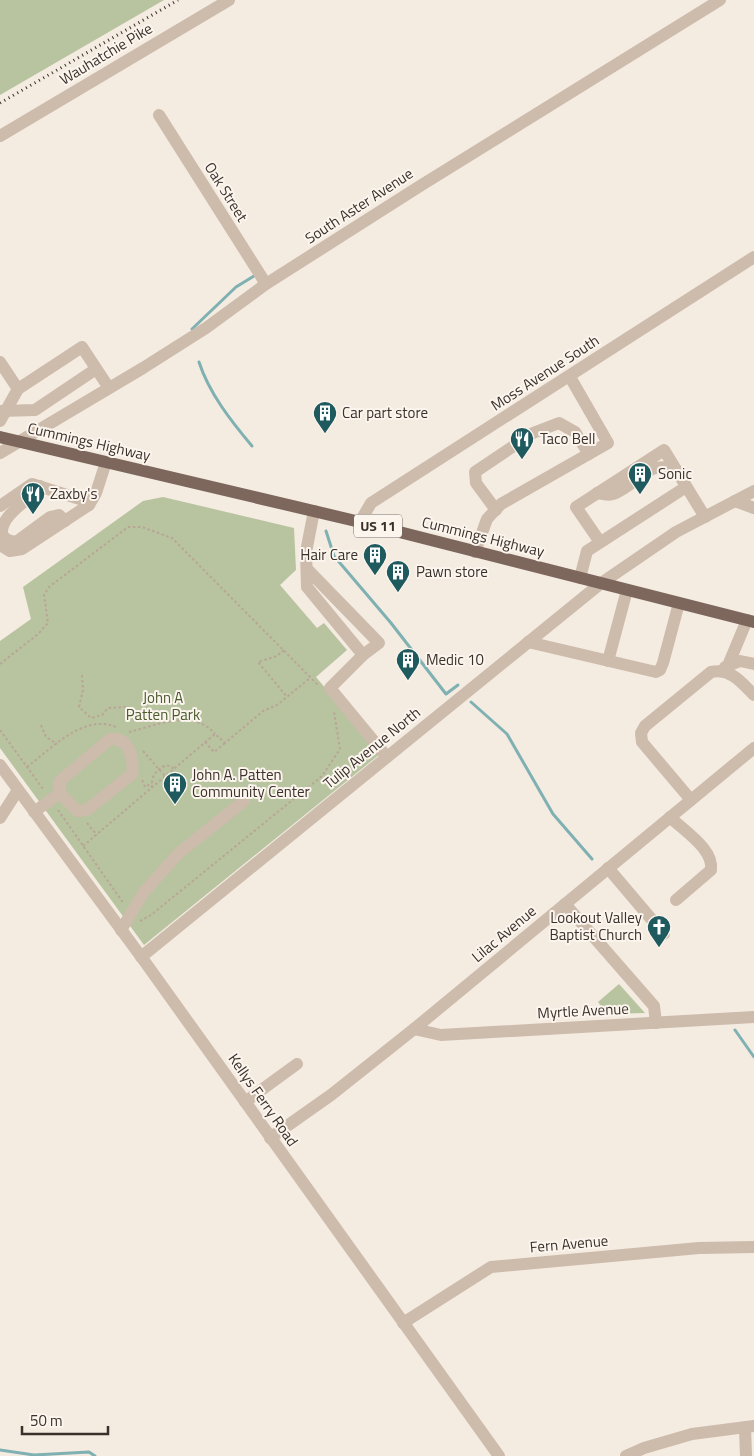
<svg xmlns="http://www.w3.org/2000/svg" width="754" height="1456" font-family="'Titillium Web',sans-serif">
<rect width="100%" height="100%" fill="#f4ebe1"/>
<!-- green -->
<g fill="#b8c4a0">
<polygon points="0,0 164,0 0,95"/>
<polygon points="163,497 294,528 296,570 280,585 317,628 324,623 347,650 316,677 380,754 144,945 0,748 0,641 31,619 23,587 143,501"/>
<polygon points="619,984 645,1013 607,1014 598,1002"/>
</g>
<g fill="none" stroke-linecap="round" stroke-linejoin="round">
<!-- stream -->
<g stroke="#7fb0b2" stroke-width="3">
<polyline points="192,329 236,287 254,276"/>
<path d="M199 362C209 393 231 421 252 446"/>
<polyline points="326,531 334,556 391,623 446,694 458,685"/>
<polyline points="471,702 507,734 553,814 592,859"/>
<polyline points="735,1030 754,1057"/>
<polyline points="0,1450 34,1455 89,1452 95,1456"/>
</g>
<!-- path -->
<g stroke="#b9a596" stroke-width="2" stroke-dasharray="2.5 2.5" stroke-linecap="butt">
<polyline points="284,650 277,656 258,662 287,697"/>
<polyline points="0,664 38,634 48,623 44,595 49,587 128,527 142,527 172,538 319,686"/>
<polyline points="82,675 83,690 79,707 91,718 102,715 108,708 126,707"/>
<polyline points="41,725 46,737 57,744"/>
<polyline points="0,730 43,789"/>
<path d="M129 732C158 725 193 708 215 734"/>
<polyline points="205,742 214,752 225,743"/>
<polyline points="143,751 171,783"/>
<path d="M27 767C51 749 84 713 116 727"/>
<polyline points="142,780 145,787 152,783"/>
<path d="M152 788C151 776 156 769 167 765L175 769"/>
<polyline points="58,810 124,904"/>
<polyline points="87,823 97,835"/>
<polyline points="83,846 215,734 225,743 263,711 277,705 310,678"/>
<polyline points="140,921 151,915 322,776 340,749 334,712"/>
</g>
<!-- minor -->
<g stroke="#cdbbac" stroke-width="12">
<polyline points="159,115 266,284"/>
<polyline points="0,136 229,0"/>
<polyline points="0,362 18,389 0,421"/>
<polyline points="18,389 82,347 109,388"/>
<polyline points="0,411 35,410 96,369"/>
<polyline points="0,453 143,368 206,328 266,284 420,186 720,0"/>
<path d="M40 486C32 499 0 514 2 534 5 540 10 541 16 542L50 517 59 515 65 521"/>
<path d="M597 493C602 494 609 496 613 494 637 486 648 457 676 471"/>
<polyline points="735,501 754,508"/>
<polyline points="0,506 32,484 83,500 89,505 96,493 106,462"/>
<polyline points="496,510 476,483 475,472 533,433 559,423 575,432 589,454"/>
<polyline points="314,511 306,552 307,587 363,655 330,688 387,757"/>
<polyline points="360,522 371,503 754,257"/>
<polyline points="600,542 576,507 664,450 705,517"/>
<polyline points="0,545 10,551 22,549 89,505"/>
<polyline points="475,552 487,519 501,504 608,443 570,377"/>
<polyline points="307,569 379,643 363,655"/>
<polyline points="580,578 587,551 686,487"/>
<polyline points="528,642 656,672 660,670 663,663 679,603"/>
<polyline points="608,661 627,590"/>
<polyline points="729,663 747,620"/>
<polyline points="725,667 740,661 754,664"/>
<path d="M110 739C130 737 134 759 132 774L87 810 77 811 60 793V781Z"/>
<polyline points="0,765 145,962 499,1456"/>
<path d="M691 800 642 742 641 733 645 726 711 672C731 668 741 682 754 695"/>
<polyline points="34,812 60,793"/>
<path d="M670 817C684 831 714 849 711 870L676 900"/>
<polyline points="0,818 18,790"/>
<polyline points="608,868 664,934"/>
<polyline points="565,904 654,1006 656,1023"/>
<polyline points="121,930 144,892 179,853 244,801"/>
<polyline points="141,957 600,584 676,532 754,491"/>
<polyline points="414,1029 441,1035 754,1017"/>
<polyline points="245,1102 297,1064"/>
<polyline points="270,1138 331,1095 414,1029 754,748"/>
<polyline points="403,1323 491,1267 699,1248 754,1247"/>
<polyline points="745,1428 746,1456"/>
<polyline points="626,1456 644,1448 692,1434 754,1426"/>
</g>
<!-- major -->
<polyline stroke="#7d675c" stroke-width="12" points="0,437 360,522 754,622"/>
<!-- rail -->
<polyline stroke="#3b302b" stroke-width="3" stroke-dasharray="1 4" stroke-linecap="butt" points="0,103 178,0"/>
</g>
<!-- icons -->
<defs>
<g id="building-pin" transform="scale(1.25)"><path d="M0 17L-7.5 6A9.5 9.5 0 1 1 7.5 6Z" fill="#1f5a5e" stroke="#fbf5ee"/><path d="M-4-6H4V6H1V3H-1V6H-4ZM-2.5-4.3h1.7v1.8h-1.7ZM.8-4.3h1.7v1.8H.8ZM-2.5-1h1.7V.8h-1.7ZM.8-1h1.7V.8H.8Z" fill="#fff"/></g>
<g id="restaurant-pin" transform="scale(1.25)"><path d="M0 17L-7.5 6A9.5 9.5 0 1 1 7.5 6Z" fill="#1f5a5e" stroke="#fbf5ee"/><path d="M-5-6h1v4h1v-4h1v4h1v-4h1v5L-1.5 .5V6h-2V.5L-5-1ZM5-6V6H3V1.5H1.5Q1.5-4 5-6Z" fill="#fff"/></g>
<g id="church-pin" transform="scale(1.25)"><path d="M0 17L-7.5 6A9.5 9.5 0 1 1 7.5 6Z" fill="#1f5a5e" stroke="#fbf5ee"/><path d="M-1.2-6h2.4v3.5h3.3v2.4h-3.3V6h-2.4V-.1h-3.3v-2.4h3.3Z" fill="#fff"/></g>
</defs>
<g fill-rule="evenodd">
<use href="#building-pin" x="325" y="413"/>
<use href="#restaurant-pin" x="522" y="439"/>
<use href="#building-pin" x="640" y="474"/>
<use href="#restaurant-pin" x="33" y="494"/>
<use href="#building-pin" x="375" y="555"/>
<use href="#building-pin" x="398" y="572"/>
<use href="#building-pin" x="408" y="660"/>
<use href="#building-pin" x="175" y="784"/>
<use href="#church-pin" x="659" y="927"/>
</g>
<g text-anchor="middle" stroke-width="4" stroke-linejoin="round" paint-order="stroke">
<!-- shield labels -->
<rect fill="#fbf5ee" stroke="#756b66" stroke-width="1" x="354" y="514.5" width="48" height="23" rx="4"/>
<g font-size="14" font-weight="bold" fill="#3b302b">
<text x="378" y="531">US 11</text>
</g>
<!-- street labels -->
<g font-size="15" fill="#3b302b" stroke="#fbf5ee">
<text transform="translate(106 54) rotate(-31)" y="5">Wauhatchie Pike</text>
<text transform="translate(226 192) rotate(58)" y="5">Oak Street</text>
<text transform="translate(359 206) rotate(-33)" y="5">South Aster Avenue</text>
<text transform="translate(545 373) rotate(-33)" y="5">Moss Avenue South</text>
<text transform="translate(89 442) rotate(13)" y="5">Cummings Highway</text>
<text transform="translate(483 537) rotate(14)" y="5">Cummings Highway</text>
<text transform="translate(372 748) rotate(-39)" y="5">Tulip Avenue North</text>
<text transform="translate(504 934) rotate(-40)" y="5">Lilac Avenue</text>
<text transform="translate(583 1011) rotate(-3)" y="5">Myrtle Avenue</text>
<text transform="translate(263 1100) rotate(55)" y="5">Kellys Ferry Road</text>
<text transform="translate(569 1244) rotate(-5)" y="5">Fern Avenue</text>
</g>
<!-- poi labels -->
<g font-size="15" fill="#3b302b" stroke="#fbf5ee" text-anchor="start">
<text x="342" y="418">Car part store</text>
<text x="540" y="444">Taco Bell</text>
<text x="658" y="479">Sonic</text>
<text x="50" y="499">Zaxby's</text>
<text x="358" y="560" text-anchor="end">Hair Care</text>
<text x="416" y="577">Pawn store</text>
<text x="426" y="665">Medic 10</text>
<text x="192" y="780">John A. Patten<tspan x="192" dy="17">Community Center</tspan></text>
<text x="642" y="923" text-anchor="end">Lookout Valley<tspan x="642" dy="17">Baptist Church</tspan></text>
</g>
<!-- park labels -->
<g font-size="15" fill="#4a5a2e" stroke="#fbf5ee">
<text x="163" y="703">John A<tspan x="163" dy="17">Patten Park</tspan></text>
</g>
</g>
<!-- scale -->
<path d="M22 1426v8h86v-8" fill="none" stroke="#3b302b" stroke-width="2.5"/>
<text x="30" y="1426" font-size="15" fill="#3b302b" stroke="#fbf5ee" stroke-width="4" paint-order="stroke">50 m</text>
</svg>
